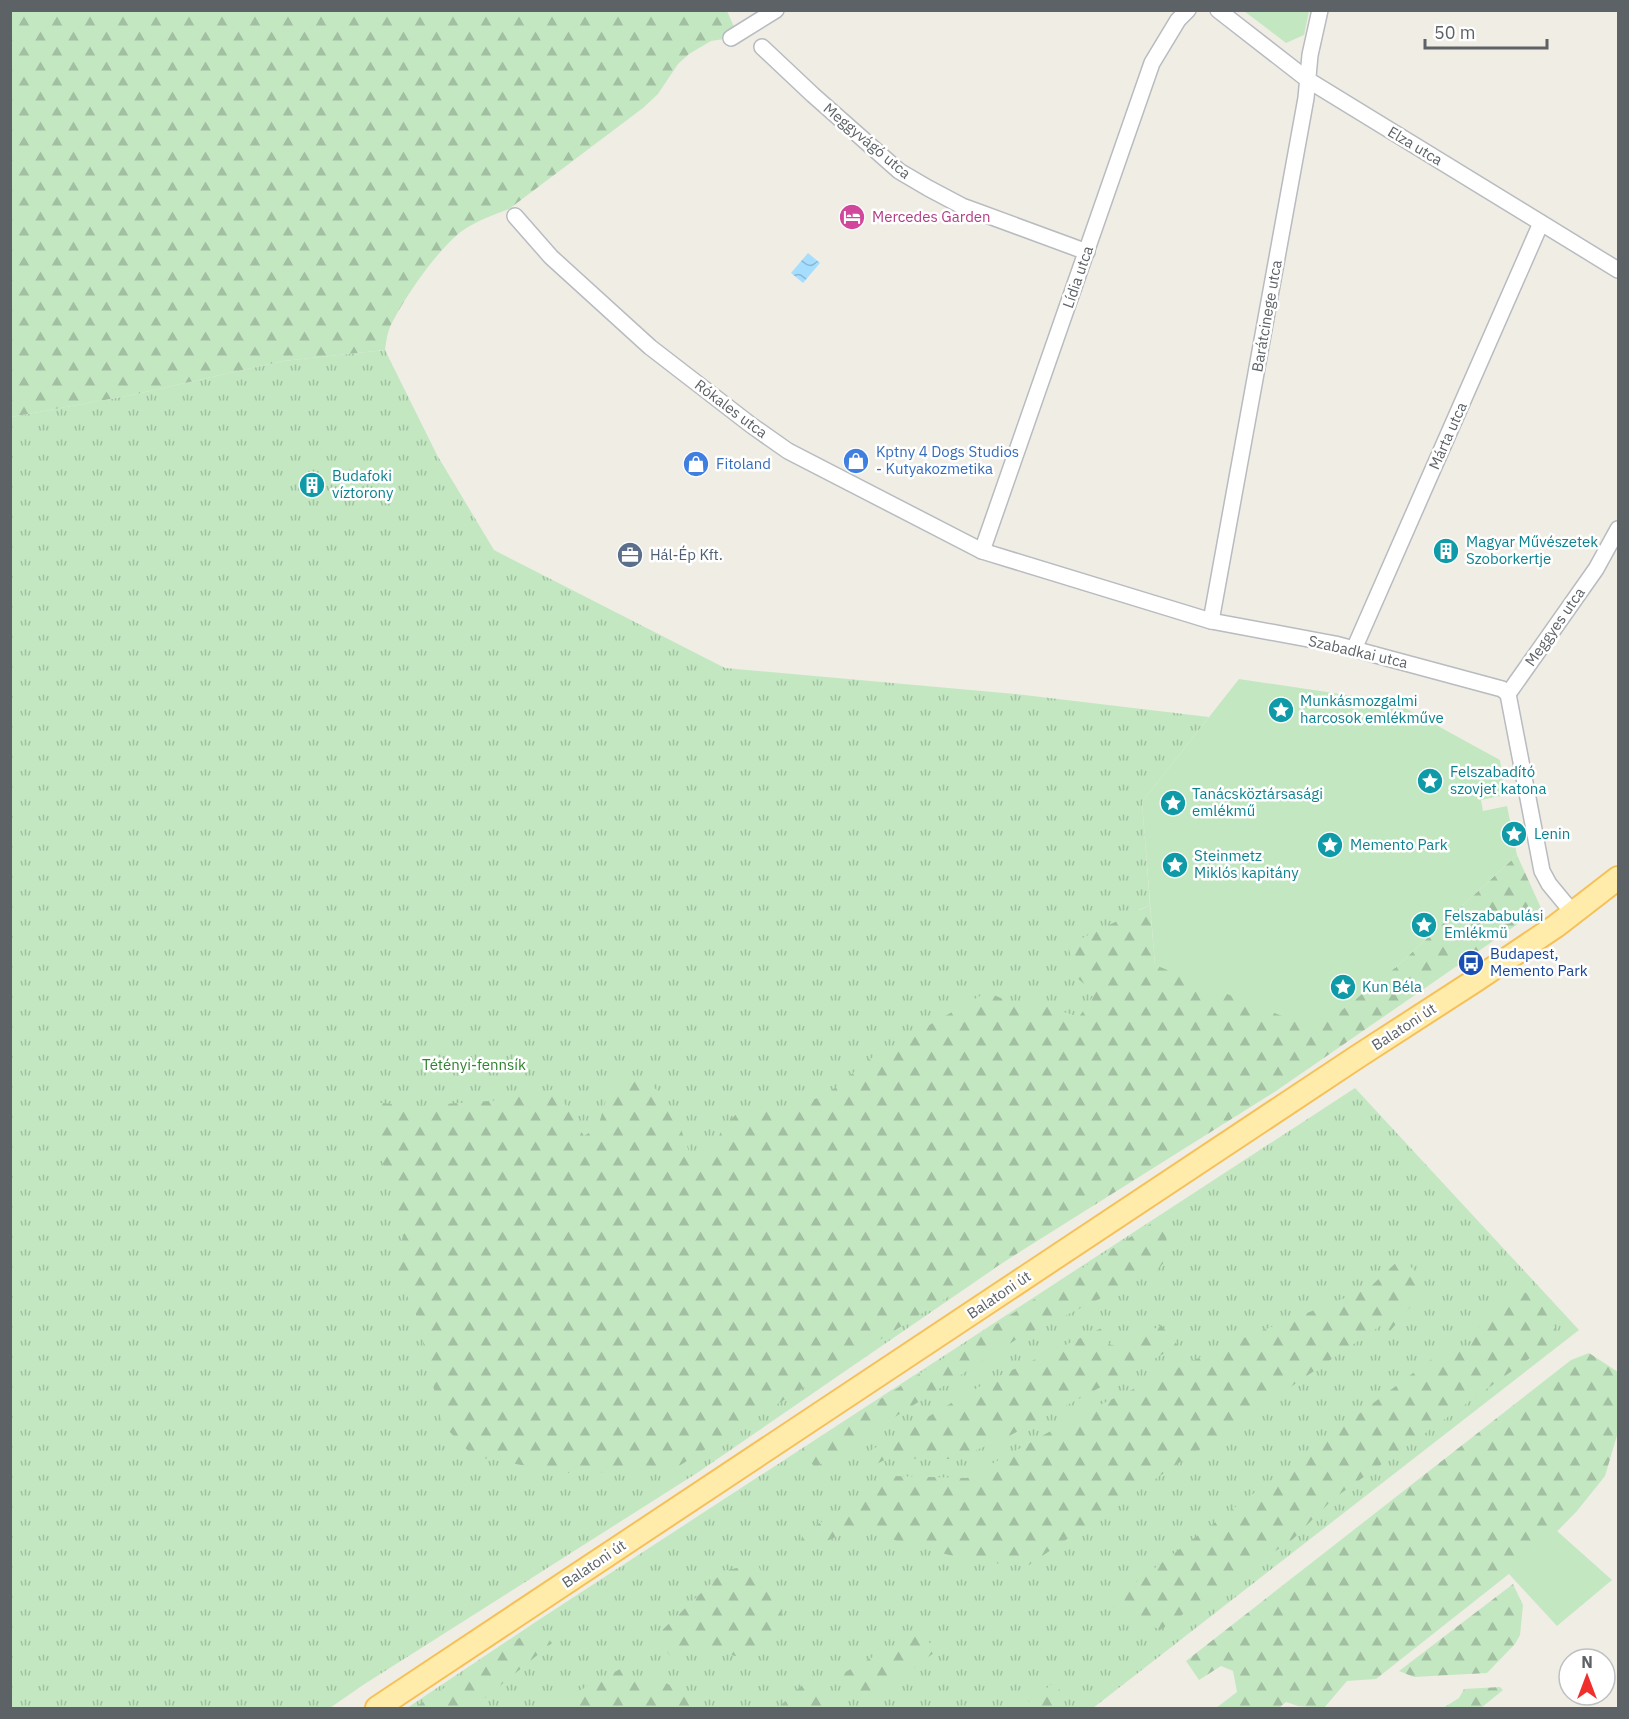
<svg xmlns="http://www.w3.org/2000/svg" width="1629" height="1719" font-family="'IBM Plex Sans',sans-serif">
<defs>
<pattern id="grass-tufts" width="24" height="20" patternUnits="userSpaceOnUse" patternTransform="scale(1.5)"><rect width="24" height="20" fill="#c3e8c1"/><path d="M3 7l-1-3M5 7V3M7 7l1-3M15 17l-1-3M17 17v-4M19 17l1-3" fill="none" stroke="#a2bfa1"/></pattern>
<pattern id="forest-firs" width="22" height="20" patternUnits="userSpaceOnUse" patternTransform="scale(1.5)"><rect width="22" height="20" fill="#c3e8c1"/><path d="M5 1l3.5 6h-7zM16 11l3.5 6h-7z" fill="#a2bfa1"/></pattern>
<pattern id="water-waves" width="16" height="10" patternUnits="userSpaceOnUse" patternTransform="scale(1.5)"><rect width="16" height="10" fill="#a6deff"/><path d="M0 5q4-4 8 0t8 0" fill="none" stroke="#8ab7d2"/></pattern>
</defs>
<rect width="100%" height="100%" fill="#f0ede5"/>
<!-- grass -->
<g fill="url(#grass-tufts)">
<polygon points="385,350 437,455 494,550 725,668 1015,694 1209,717 1142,802 1150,905 1139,910 1113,1187 697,1473 363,1685 330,1708 11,1708 11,417 132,395 283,361"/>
<polygon points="1355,1088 1579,1330 1093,1708 407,1708 537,1621"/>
</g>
<!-- forest -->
<g fill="url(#forest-firs)">
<path d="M11 11H727L735 29 731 38 711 41 689 54 678 64 658 94 643 108 509 209C493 215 476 221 462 231 437 250 404 298 390 327 387 334 386 342 385 350L283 361 132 395 11 417Z"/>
<polygon points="1517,855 1541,908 1276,1091 671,1471 563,1473 473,1456 442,1424 417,1317 392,1263 405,1232 375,1139 381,1103 414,1106 504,1100 556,1089 584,1136 598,1127 613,1076 652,1085 674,1110 691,1157 711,1155 722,1129 741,1109 775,1110 825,1096 870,1059 987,992 1019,1006 1045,1006 1079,1017 1095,993 1076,977 1068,945 1150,905 1155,965 1395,968"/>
<polygon points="1155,1221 1166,1233 1168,1257 1157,1271 1017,1339 815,1468 802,1450"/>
<path d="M1402 1257 1421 1278 1423 1292 1390 1331 1380 1326 1029 1565C968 1565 912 1545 855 1528L797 1555 803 1534 892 1476 967 1478 1081 1414 1228 1344 1368 1289Z"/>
<polygon points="1515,1289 1540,1298 1557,1331 1551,1343 1333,1499 1293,1539 1160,1630 1107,1604 1433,1358 1470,1347 1477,1334 1481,1315"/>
<polygon points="1161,1325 1178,1346 1009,1436 958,1458 937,1460 890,1457 873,1466 856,1459 989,1381 1106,1326 1109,1344 1121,1348"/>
<polygon points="1589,1353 1618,1372 1618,1432 1605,1476 1577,1511 1538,1551 1376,1679 1347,1681 1324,1708 1298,1706 1286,1702 1279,1708 1216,1708 1237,1692 1233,1671 1221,1666 1199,1680 1186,1661 1571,1360"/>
<polygon points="757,1563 784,1618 783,1635 750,1659 692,1647 672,1658 655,1637 724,1571"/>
<polygon points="1513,1584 1523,1605 1520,1635 1515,1644 1487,1673 1414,1677 1399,1671"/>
<polygon points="922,1630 935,1652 882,1692 875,1702 856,1696 840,1675"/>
<polygon points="543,1633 552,1643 473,1708 414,1708 524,1635"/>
<polygon points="622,1668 642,1685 666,1683 705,1705 704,1708 564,1708 558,1702"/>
<polygon points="813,1675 831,1708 778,1708"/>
<polygon points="1055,1682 1065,1699 1054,1708 1020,1708"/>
<polygon points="1500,1687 1503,1690 1481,1708 1443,1708 1459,1698 1464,1689"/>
</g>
<!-- park -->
<g fill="#c3e8c1">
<polygon points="1244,11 1309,11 1304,35 1286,43"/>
<polygon points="1239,679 1394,702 1500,760 1505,795 1481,800 1483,811 1507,806 1517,855 1395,968 1317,1030 1155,965 1142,802"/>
<polygon points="1557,1531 1612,1580 1557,1626 1509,1574"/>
</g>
<!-- water -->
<polygon fill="url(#water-waves)" points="808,253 820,263 803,283 791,273"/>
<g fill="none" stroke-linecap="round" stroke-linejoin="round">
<!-- street casing -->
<g stroke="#b8bbbf" stroke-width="18">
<g id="street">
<polyline points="1218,10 1308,80 1618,270"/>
<polyline points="731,38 776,10"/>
<polyline points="762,47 813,95 899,171 928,188 962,206 1087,252"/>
<polyline points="515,216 551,257 650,347 751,425 788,451 982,551 1211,621 1335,644 1502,689 1508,694 1542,871 1549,884 1573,913"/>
<polyline points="982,551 1152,63 1178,20 1188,10"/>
<polyline points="1211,621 1306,98 1310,55 1320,10"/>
<polyline points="1354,649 1541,223"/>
<polyline points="1508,694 1596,569 1618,529"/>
</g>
</g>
<!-- primary casing -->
<g stroke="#f7c057" stroke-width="26">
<polyline id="primary" points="377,1708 1357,1057 1476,980 1556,926 1618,878"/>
</g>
<!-- street -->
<use href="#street" stroke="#fff" stroke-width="15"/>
<!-- primary -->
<use href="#primary" stroke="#ffecab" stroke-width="22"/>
</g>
<!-- icons -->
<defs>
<g id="hotel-disc" transform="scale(1.35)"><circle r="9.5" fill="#d1479c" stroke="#fff"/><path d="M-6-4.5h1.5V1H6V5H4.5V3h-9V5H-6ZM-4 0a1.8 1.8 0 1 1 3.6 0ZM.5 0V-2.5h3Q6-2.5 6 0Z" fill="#fff"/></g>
<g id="shop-disc" transform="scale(1.35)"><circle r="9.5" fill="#3f7fe0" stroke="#fff"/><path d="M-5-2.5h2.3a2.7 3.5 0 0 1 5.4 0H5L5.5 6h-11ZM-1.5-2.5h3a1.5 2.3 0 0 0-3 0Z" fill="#fff"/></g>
<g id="building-disc" transform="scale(1.35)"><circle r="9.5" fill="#0f9aa8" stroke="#fff"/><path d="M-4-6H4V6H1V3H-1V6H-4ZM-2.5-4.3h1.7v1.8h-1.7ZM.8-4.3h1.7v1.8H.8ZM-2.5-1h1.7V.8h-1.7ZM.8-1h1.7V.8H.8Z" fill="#fff"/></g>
<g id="office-disc" transform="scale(1.35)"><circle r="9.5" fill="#5c6f8a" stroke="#fff"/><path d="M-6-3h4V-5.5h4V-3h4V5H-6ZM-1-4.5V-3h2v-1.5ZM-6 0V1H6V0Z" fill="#fff"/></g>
<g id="sight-disc" transform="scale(1.35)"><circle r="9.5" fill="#0f9aa8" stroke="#fff"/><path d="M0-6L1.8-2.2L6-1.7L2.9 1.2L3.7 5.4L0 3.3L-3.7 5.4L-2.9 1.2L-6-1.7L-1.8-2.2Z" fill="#fff"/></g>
<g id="bus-disc" transform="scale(1.35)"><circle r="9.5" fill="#1a4fb4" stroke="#fff"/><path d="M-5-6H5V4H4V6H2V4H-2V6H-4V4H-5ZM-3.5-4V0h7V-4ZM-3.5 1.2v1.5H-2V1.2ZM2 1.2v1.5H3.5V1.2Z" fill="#fff"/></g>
</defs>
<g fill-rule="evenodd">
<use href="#hotel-disc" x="852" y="217"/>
<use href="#shop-disc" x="856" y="461"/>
<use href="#shop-disc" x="696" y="464"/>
<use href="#building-disc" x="312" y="485"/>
<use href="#building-disc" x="1446" y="551"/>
<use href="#office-disc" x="630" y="555"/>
<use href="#sight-disc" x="1281" y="710"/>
<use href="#sight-disc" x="1430" y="781"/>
<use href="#sight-disc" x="1173" y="803"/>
<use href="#sight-disc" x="1514" y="834"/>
<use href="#sight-disc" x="1330" y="845"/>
<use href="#sight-disc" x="1175" y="865"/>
<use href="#sight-disc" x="1424" y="925"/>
<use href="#bus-disc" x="1471" y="963"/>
<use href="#sight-disc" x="1343" y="987"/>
</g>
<g text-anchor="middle" stroke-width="5" stroke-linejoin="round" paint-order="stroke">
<!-- street labels -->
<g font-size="15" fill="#5d6266" stroke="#fff">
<text transform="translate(867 141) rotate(40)" y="5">Meggyvágó utca</text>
<text transform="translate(1415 146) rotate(31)" y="5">Elza utca</text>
<text transform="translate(1078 277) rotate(-71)" y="5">Lídia utca</text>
<text transform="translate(1267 316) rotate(-80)" y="5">Barátcinege utca</text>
<text transform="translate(731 409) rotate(37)" y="5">Rókales utca</text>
<text transform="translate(1448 436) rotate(-66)" y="5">Márta utca</text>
<text transform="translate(1555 627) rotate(-55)" y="5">Meggyes utca</text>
<text transform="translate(1358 652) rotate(13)" y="5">Szabadkai utca</text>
<text transform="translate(1404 1027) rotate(-33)" y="5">Balatoni út</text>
<text transform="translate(999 1295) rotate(-34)" y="5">Balatoni út</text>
<text transform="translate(594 1564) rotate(-34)" y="5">Balatoni út</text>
</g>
<!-- hotel labels -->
<g font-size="15" fill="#b23c85" stroke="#fff" text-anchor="start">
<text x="872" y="222">Mercedes Garden</text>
</g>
<!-- shop labels -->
<g font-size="15" fill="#366cbe" stroke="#fff" text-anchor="start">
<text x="876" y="457">Kptny 4 Dogs Studios<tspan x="876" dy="17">- Kutyakozmetika</tspan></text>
<text x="716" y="469">Fitoland</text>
</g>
<!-- culture labels -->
<g font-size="15" fill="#0d838f" stroke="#fff" text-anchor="start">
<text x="332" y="481">Budafoki<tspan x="332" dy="17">víztorony</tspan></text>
<text x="1466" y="547">Magyar Művészetek<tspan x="1466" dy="17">Szoborkertje</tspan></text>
<text x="1300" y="706">Munkásmozgalmi<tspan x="1300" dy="17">harcosok emlékműve</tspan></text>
<text x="1450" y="777">Felszabadító<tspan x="1450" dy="17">szovjet katona</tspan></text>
<text x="1192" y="799">Tanácsköztársasági<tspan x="1192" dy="17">emlékmű</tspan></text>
<text x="1534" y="839">Lenin</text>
<text x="1350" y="850">Memento Park</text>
<text x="1194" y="861">Steinmetz<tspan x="1194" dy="17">Miklós kapitány</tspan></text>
<text x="1444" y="921">Felszababulási<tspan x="1444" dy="17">Emlékmü</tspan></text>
<text x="1362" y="992">Kun Béla</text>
</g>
<!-- service labels -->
<g font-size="15" fill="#4e5e75" stroke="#fff" text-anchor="start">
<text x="650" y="560">Hál-Ép Kft.</text>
</g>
<!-- transit labels -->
<g font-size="15" fill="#164399" stroke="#fff" text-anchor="start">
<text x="1490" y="959">Budapest,<tspan x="1490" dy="17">Memento Park</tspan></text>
</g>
<!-- park labels -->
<g font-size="15" fill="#318230" stroke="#fff">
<text x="474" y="1070">Tétényi-fennsík</text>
</g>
</g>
<!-- border -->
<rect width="1629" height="1719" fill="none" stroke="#5d6266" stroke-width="24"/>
<!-- north arrow -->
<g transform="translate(1587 1677)"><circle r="28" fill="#ffffff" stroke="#bec0c2" stroke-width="1.5"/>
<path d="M0-4.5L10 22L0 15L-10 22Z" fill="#f02e2b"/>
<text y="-9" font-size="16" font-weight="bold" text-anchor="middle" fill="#5d6266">N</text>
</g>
<!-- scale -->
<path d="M1425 39v9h122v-9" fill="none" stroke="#5d6266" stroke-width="3"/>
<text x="1434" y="39" font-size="18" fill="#5d6266" stroke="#ffffff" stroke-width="4.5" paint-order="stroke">50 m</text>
</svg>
